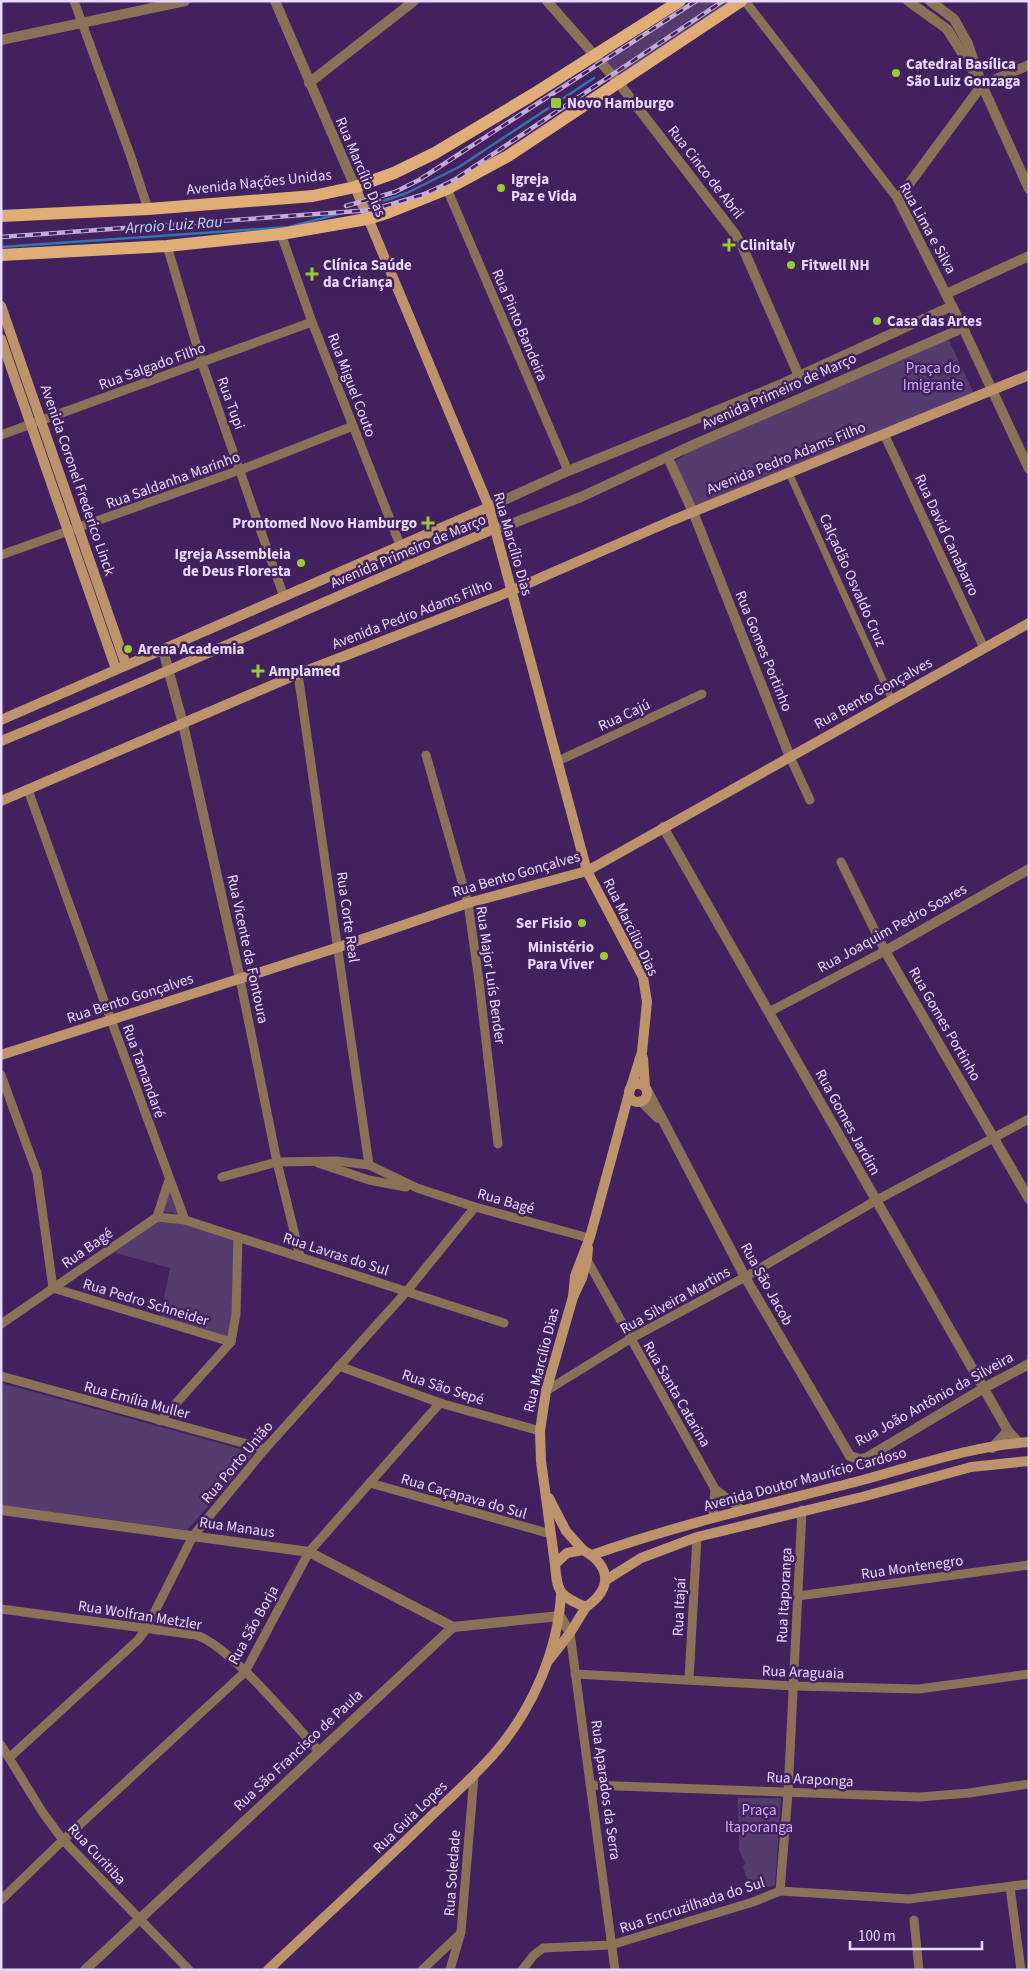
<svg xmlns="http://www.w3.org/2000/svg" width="1030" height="1971" font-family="'Source Sans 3',sans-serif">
<rect width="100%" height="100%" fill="#43215f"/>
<!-- green -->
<g fill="#563c6e">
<polygon points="693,1 733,1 615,77 603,64"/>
<polygon points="948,338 973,392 694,508 674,462 696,447"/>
<polygon points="169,1189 180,1216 171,1212 161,1212"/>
<polygon points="158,1221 185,1224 235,1240 233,1313 228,1338 160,1317 170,1268 112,1252"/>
<polygon points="1,1383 255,1453 187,1530 1,1505"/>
<polygon points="738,1798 781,1798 775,1885 752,1892 743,1867 745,1863 739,1850"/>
</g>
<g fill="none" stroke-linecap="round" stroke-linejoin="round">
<!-- stream -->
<g stroke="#3276ae" stroke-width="2.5">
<polyline points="368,206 407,193 459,167 594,78"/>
<polyline points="1,247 289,227 346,212"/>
</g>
<!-- pedestrian -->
<polyline stroke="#8b7158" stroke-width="7" points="789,473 892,700"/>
<!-- minor -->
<g stroke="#8b7158" stroke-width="9">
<polyline points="74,1 131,157 148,209"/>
<polyline points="745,1 898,199"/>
<polyline points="447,189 568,471"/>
<polyline points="281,234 312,322 408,565"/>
<polyline points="167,246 202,363 284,597"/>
<polyline points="884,434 984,648"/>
<polyline points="1,435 312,322"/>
<polyline points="1,555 240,470 353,426"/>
<polyline points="298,674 369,1165"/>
<polyline points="426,755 468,903 479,981 498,1144"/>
<polyline points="790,757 810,800"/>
<polyline points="558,761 702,694"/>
<polyline points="28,790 111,1020 185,1220"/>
<polyline points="240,979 277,1162 300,1256"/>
<polyline points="769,1012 885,951 841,862"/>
<polyline points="1,1075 37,1173 53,1288 231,1342"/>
<polyline points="318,1163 369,1180 406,1187"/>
<polyline points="222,1177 277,1162 337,1161 369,1165 417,1188 475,1207 589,1238"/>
<polyline points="157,1217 185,1220 504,1323"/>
<polyline points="587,1260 715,1489 741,1509"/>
<polyline points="1,1324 157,1217 169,1180"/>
<polyline points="339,1366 440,1403 540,1431"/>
<polyline points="1,1376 265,1449"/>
<polyline points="546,1391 630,1339 745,1277 875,1201 1029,1119"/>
<polyline points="160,1421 231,1342 236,1314 238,1237"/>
<polyline points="370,1483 551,1534"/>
<polyline points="713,1517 715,1489"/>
<polyline points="798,1596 1029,1565"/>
<path d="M1 1609 196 1635C229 1645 293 1723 319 1751"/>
<polyline points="570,1633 615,1970"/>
<polyline points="575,1674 794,1686 919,1689 1029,1674"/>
<polyline points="689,1679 697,1537"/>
<polyline points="1,1745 43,1813 63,1840 189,1970"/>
<polyline points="9,1758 138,1640 146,1629 193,1536 265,1449 407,1291 475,1207"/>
<polyline points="590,1785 920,1797 969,1793 1029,1784"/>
<polyline points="1010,1887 1021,1970"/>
<polyline points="780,1891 788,1793 802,1510"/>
<polyline points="1,1900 63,1840 245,1672 309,1552 440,1403"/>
<polyline points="914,1920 919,1970"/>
<polyline points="422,1970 460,1934"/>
<polyline points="450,1970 461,1932 474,1776"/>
<polyline points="522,1970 534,1955 543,1948 611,1945 753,1902 780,1891 909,1899 1029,1884"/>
</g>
<!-- tertiary -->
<g stroke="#8b7158" stroke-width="10">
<polyline points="275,1 355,187"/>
<polyline points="547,1 618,82 735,234 742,246 799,376"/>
<polyline points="908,1 947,29 974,72"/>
<polyline points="930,1 954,19 968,44 982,85 1029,189"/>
<polyline points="1,40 185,1"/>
<polyline points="309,83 414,1"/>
<polyline points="982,85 898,199 963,328 1029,469"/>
<polyline points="982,85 1029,65"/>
<polyline points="946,294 1029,256"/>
<polyline points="668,458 693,512 790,757"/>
<polyline points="489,507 568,471 777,386 952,306"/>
<polyline points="494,529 511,524 581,497 695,444 963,328"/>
<polyline points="163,650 183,724 240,979"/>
<polyline points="663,827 1008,1431 1018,1442"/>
<polyline points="1029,869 885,951 1029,1199"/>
<polyline points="647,1090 745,1277 850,1456 859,1459 866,1458 984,1388 1029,1364"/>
<polyline points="641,1101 658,1118"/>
<polyline points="992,1448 1008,1431"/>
<polyline points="1,1510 309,1552 453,1627"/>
<polyline points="85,1970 453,1627 560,1616 570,1633"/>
</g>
<!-- secondary -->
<g stroke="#bc936a" stroke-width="10">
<polyline points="355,187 489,507 587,871 643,977 647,1002 642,1052 630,1090 590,1237 575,1276 573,1297"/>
<polyline points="1,306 126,665"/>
<polyline points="1,339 116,669"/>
<polyline points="1,720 489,507"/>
<path d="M1 741C167 674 329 598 494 529"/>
<polyline points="1,801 298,674 499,596 673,520 1029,375"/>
<polyline points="1,1055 339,947 468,903 587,871 1029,623"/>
<polyline points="643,1058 645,1087"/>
<circle cx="638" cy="1093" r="9"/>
<polyline points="549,1498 566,1531 583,1550"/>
<path d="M583 1550C611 1566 613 1588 586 1607 559 1596 557 1592 555 1564L567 1553Z"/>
<path d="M592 1555C679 1524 769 1504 859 1481 915 1466 971 1446 1029 1442"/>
<polyline points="555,1564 541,1461 540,1431 546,1391 573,1297 582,1278 587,1260 588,1248"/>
<polyline points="606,1580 641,1558 697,1537 862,1497 971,1467 1029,1461"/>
<polyline points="549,1660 570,1633 586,1607"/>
<path d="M268 1970C319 1922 370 1875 420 1827 444 1803 470 1781 493 1755 531 1712 558 1652 561 1594"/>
</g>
<!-- primary -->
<g stroke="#e1ad77" stroke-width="12">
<polyline points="1,216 148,209 313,196 355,187 394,173 435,153 532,95 680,1"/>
<polyline points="1,255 167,246 281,234 367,219 387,213 447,189 508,156 741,1"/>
</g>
<!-- rail casing -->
<g stroke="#c1abd7" stroke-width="4.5">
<g id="rail">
<polyline points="346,206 395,192 419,180 696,1"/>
<polyline points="1,237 372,210 425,194 454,180 723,1"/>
</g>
</g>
<!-- rail -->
<use href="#rail" stroke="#43215f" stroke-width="2.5" stroke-dasharray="8" stroke-linecap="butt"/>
</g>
<!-- markers -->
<g fill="#9acb34" stroke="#43215f" stroke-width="2">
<circle cx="896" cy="73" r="5"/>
<rect x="550" y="97" width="12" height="12" rx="2.5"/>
<circle cx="501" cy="188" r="5"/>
<path d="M726.5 237.5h5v5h5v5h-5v5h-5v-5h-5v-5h5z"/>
<circle cx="791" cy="265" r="5"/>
<path d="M309.5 266.5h5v5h5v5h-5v5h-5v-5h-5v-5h5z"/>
<circle cx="877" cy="321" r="5"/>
<path d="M425.5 515.5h5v5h5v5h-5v5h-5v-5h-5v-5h5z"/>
<circle cx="301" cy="563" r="5"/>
<circle cx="128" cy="649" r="5"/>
<path d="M255.5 663.5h5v5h5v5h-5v5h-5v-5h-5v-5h5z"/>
<circle cx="582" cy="923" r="5"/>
<circle cx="604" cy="956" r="5"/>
</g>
<g text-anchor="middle" stroke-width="5" stroke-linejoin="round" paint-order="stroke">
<!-- poi labels -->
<g font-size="15" font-weight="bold" fill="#ead8fe" stroke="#43215f" text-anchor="start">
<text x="906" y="69">Catedral Basílica<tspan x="906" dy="17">São Luiz Gonzaga</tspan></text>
<text x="567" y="108">Novo Hamburgo</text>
<text x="511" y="184">Igreja<tspan x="511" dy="17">Paz e Vida</tspan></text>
<text x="740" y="250">Clinitaly</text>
<text x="323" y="270">Clínica Saúde<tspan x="323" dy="17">da Criança</tspan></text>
<text x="801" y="270">Fitwell NH</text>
<text x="887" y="326">Casa das Artes</text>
<text x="417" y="528" text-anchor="end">Prontomed Novo Hamburgo</text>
<text x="291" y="559" text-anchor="end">Igreja Assembleia<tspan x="291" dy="17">de Deus Floresta</tspan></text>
<text x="138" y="654">Arena Academia</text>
<text x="269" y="676">Amplamed</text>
<text x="572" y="928" text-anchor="end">Ser Fisio</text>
<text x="594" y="952" text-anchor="end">Ministério<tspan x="594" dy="17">Para Viver</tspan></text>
</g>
<!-- street labels -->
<g font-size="15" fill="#ead8fe" stroke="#43215f">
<text transform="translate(361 167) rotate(67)" y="5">Rua Marcílio Dias</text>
<text transform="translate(706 172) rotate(52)" y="5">Rua Cinco de Abril</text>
<text transform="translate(259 182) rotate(-6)" y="5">Avenida Nações Unidas</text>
<text transform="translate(928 228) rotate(61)" y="5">Rua Lima e Silva</text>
<text transform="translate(520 325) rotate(67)" y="5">Rua Pinto Bandeira</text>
<text transform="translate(152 366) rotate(-20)" y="5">Rua Salgado Filho</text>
<text transform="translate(352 385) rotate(69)" y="5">Rua Miguel Couto</text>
<text transform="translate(779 391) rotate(-24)" y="5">Avenida Primeiro de Março</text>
<text transform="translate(231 403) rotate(70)" y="5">Rua Tupi</text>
<text transform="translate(786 458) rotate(-22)" y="5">Avenida Pedro Adams Filho</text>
<text transform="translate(78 480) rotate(71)" y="5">Avenida Coronel Frederico Linck</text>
<text transform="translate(173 480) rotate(-20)" y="5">Rua Saldanha Marinho</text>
<text transform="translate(947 535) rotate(65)" y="5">Rua David Canabarro</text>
<text transform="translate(513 544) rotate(74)" y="5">Rua Marcílio Dias</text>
<text transform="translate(408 551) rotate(-23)" y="5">Avenida Primeiro de Março</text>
<text transform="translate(853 580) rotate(66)" y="5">Calçadão Osvaldo Cruz</text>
<text transform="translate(412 614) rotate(-21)" y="5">Avenida Pedro Adams Filho</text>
<text transform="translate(764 651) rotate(68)" y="5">Rua Gomes Portinho</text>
<text transform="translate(873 693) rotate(-29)" y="5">Rua Bento Gonçalves</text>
<text transform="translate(624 715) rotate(-25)" y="5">Rua Cajú</text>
<text transform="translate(516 874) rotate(-16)" y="5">Rua Bento Gonçalves</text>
<text transform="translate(348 917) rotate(82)" y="5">Rua Corte Real</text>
<text transform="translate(631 927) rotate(64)" y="5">Rua Marcílio Dias</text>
<text transform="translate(892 928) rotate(-29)" y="5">Rua Joaquim Pedro Soares</text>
<text transform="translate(248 949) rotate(78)" y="5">Rua Vicente da Fontoura</text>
<text transform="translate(491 975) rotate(82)" y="5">Rua Major Luís Bender</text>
<text transform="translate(130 998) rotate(-18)" y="5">Rua Bento Gonçalves</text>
<text transform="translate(945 1024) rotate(60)" y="5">Rua Gomes Portinho</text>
<text transform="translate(144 1071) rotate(70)" y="5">Rua Tamandaré</text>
<text transform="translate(848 1122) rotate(61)" y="5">Rua Gomes Jardim</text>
<text transform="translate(506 1201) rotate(16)" y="5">Rua Bagé</text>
<text transform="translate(87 1248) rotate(-35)" y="5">Rua Bagé</text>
<text transform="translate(336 1254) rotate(18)" y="5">Rua Lavras do Sul</text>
<text transform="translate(767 1284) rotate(61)" y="5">Rua São Jacob</text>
<text transform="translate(675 1300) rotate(-29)" y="5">Rua Silveira Martins</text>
<text transform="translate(146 1302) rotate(17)" y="5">Rua Pedro Schneider</text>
<text transform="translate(541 1360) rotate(-76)" y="5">Rua Marcílio Dias</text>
<text transform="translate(443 1387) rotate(18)" y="5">Rua São Sepé</text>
<text transform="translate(677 1394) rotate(60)" y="5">Rua Santa Catarina</text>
<text transform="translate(934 1399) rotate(-29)" y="5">Rua João Antônio da Silveira</text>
<text transform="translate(137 1400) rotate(15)" y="5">Rua Emília Muller</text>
<text transform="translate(237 1462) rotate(-50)" y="5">Rua Porto União</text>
<text transform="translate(805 1479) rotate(-15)" y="5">Avenida Doutor Maurício Cardoso</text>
<text transform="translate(464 1496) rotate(16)" y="5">Rua Caçapava do Sul</text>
<text transform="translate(237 1527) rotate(8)" y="5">Rua Manaus</text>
<text transform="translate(912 1567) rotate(-8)" y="5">Rua Montenegro</text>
<text transform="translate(784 1595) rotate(-87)" y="5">Rua Itaporanga</text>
<text transform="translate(679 1607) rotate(-87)" y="5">Rua Itajaí</text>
<text transform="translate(140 1615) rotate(9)" y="5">Rua Wolfran Metzler</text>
<text transform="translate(253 1625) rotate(-61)" y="5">Rua São Borja</text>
<text transform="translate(803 1672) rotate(2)" y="5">Rua Araguaia</text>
<text transform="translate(298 1750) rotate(-43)" y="5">Rua São Francisco de Paula</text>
<text transform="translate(810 1779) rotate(3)" y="5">Rua Araponga</text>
<text transform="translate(606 1790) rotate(82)" y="5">Rua Aparados da Serra</text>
<text transform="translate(410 1817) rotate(-44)" y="5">Rua Guia Lopes</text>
<text transform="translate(97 1854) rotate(47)" y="5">Rua Curitiba</text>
<text transform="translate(452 1873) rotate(-86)" y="5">Rua Soledade</text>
<text transform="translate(692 1905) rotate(-18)" y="5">Rua Encruzilhada do Sul</text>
</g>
<!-- park labels -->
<g font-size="15" fill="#d2adf9" stroke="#43215f">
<text x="933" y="373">Praça do<tspan x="933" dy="17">Imigrante</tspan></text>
<text x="759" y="1815">Praça<tspan x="759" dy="17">Itaporanga</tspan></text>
</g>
<!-- water labels -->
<g font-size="16" font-style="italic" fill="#b9dbfa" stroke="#43215f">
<text transform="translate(174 224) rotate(-4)" y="6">Arroio Luiz Rau</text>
</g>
</g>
<!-- border -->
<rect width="1030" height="1971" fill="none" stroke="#ead8fe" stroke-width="5"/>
<!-- scale -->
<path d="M850 1941v8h132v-8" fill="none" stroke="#ead8fe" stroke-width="2.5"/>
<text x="858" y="1941" font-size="15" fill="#ead8fe" stroke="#43215f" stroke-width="4" paint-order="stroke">100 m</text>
</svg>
